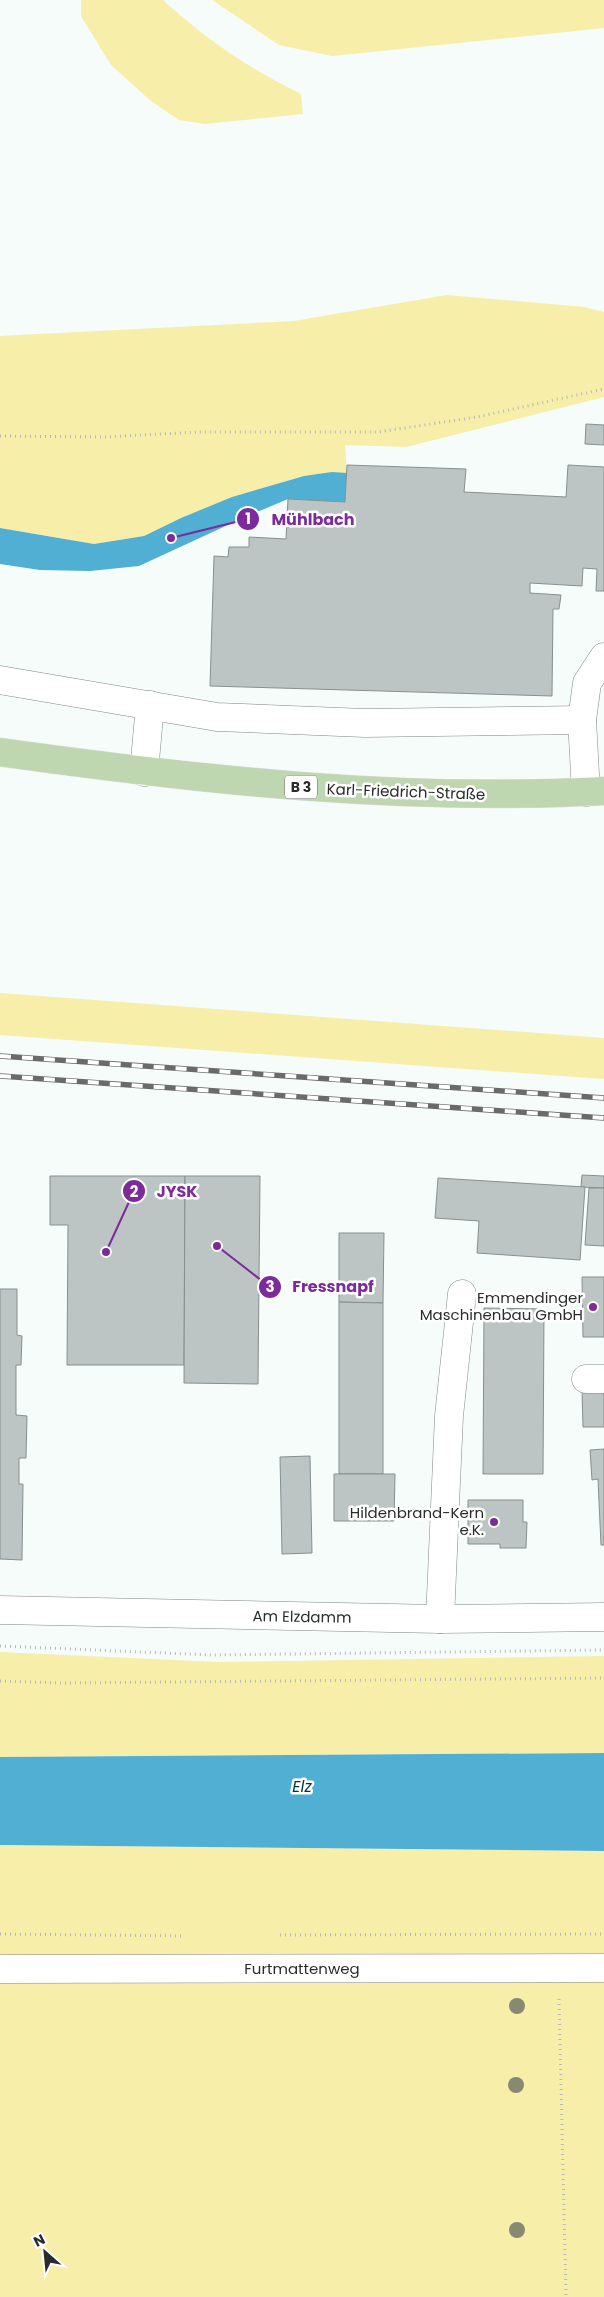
<svg xmlns="http://www.w3.org/2000/svg" width="604" height="2297" font-family="Poppins,sans-serif">
<rect width="100%" height="100%" fill="#f5fcf9"/>
<!-- green -->
<g fill="#f6eea9">
<path d="M81 0H163C207 40 248 68 301 94L303 114 205 124 179 120 151 101 111 65 81 16Z"/>
<polygon points="212,0 604,0 604,28 332,56 279,45"/>
<polygon points="447,295 584,307 604,312 604,397 406,447 345,445 347,473 304,476 232,497 181,518 144,536 94,544 0,528 0,336 294,321"/>
<polygon points="0,993 604,1038 604,1079 0,1035"/>
<polygon points="0,1652 218,1662 604,1656 604,1753 0,1757"/>
<polygon points="0,1845 604,1851 604,2297 0,2297"/>
</g>
<!-- water -->
<g fill="#50afd2">
<polygon points="332,472 347,473 345,502 288,499 243,518 139,566 90,571 40,570 0,564 0,528 94,544 144,536 181,518 232,497 304,476"/>
<polygon points="604,1753 604,1851 0,1845 0,1757"/>
</g>
<!-- building -->
<g fill="#bcc4c4" stroke="#888f8f">
<polygon points="586,424 604,425 604,445 585,444"/>
<polygon points="347,465 466,469 464,492 566,497 568,465 604,467 604,591 596,591 597,569 583,568 582,586 530,583 530,593 561,595 559,609 553,609 552,696 210,686 214,556 228,557 229,547 249,547 249,537 286,539 288,499 345,502"/>
<polygon points="582,1175 604,1176 604,1188 581,1187"/>
<polygon points="50,1176 185,1176 184,1365 67,1365 68,1225 50,1225"/>
<polygon points="185,1176 260,1176 258,1384 184,1383"/>
<polygon points="438,1178 585,1187 580,1260 477,1253 479,1221 435,1218"/>
<polygon points="589,1188 604,1188 604,1246 585,1245"/>
<polygon points="339,1233 384,1233 383,1303 339,1302"/>
<polygon points="582,1277 604,1277 604,1337 583,1337"/>
<polygon points="0,1289 17,1289 17,1335 22,1336 21,1365 16,1365 16,1415 27,1416 26,1458 19,1458 19,1484 23,1484 22,1560 0,1559"/>
<polygon points="339,1302 383,1303 383,1474 339,1474"/>
<polygon points="484,1308 544,1309 543,1474 483,1474"/>
<polygon points="604,1389 604,1427 583,1427 582,1390"/>
<polygon points="604,1449 604,1545 601,1545 598,1479 592,1480 590,1450"/>
<polygon points="310,1456 312,1553 282,1554 280,1457"/>
<polygon points="334,1474 395,1474 394,1521 334,1521"/>
<polygon points="468,1500 523,1500 523,1522 527,1522 526,1548 500,1548 500,1544 468,1544"/>
</g>
<g fill="none" stroke-linecap="round" stroke-linejoin="round">
<!-- minor casing -->
<g stroke="#828885" stroke-width="29">
<g id="minor">
<polyline points="0,680 217,717 365,723 582,720"/>
<polyline points="144,772 150,705"/>
<polyline points="586,792 582,720 587,683 604,657"/>
<polyline points="586,1379 604,1379"/>
<polyline points="0,1610 440,1619 604,1617"/>
<polyline points="440,1619 449,1416 462,1294"/>
<polyline points="0,1969 604,1968"/>
</g>
</g>
<!-- major casing -->
<g stroke="#d9d9d9" stroke-width="29">
<path id="major" d="M0 752C201 780 401 802 604 791"/>
</g>
<!-- path -->
<g stroke="#b5bab8" stroke-width="3" stroke-dasharray="1 4" stroke-linecap="butt">
<polyline points="0,436 104,437 199,432 378,432 477,417 604,389"/>
<polyline points="0,1646 212,1655 604,1650"/>
<polyline points="0,1681 61,1683 604,1678"/>
<polyline points="0,1934 183,1936"/>
<polyline points="280,1935 604,1934"/>
<polyline points="559,1999 566,2297"/>
</g>
<!-- minor -->
<use href="#minor" stroke="#fff" stroke-width="28"/>
<!-- major -->
<use href="#major" stroke="#bfd7b0" stroke-width="28"/>
<!-- rail casing -->
<g stroke="#686b6a" stroke-width="5.5">
<g id="rail">
<polyline points="0,1056 604,1098"/>
<polyline points="0,1076 604,1118"/>
</g>
</g>
<!-- rail -->
<use href="#rail" stroke="#fff" stroke-width="4" stroke-dasharray="11" stroke-linecap="butt"/>
</g>
<!-- trees -->
<g fill="#888973">
<circle cx="517" cy="2006" r="8"/>
<circle cx="516" cy="2085" r="8"/>
<circle cx="517" cy="2230" r="8"/>
</g>
<!-- markers -->
<g fill="#7d2a9a" stroke="#fff" stroke-width="2">
<circle cx="593" cy="1307" r="5"/>
<circle cx="494" cy="1522" r="5"/>
</g>
<g text-anchor="middle" stroke-width="5" stroke-linejoin="round" paint-order="stroke">
<!-- shield labels -->
<rect fill="#fff" stroke="#6a6b6b" stroke-width="1" x="285" y="775.5" width="32" height="23" rx="4"/>
<g font-size="14" font-weight="bold" fill="#2a2c2b">
<text x="301" y="792">B 3</text>
</g>
<!-- street labels -->
<g font-size="15" fill="#2a2c2b" stroke="#fff">
<text transform="translate(406 792) rotate(2)" y="5">Karl-Friedrich-Straße</text>
<text transform="translate(302 1617) rotate(1)" y="5">Am Elzdamm</text>
<text x="302" y="1974">Furtmattenweg</text>
</g>
<!-- poi labels -->
<g font-size="15" fill="#2a2c2b" stroke="#fff" text-anchor="end">
<text x="583" y="1303">Emmendinger<tspan x="583" dy="17">Maschinenbau GmbH</tspan></text>
<text x="484" y="1518">Hildenbrand-Kern<tspan x="484" dy="17">e.K.</tspan></text>
</g>
<!-- water labels -->
<g font-size="16" font-style="italic" fill="#053342" stroke="#fff">
<text x="302" y="1792">Elz</text>
</g>
</g>
<!-- callouts -->
<path fill="none" stroke="#7d2a9a" stroke-width="2" d="M171 538L248 519M106 1252L134 1191M217 1246L270 1287"/>
<g fill="#7d2a9a" stroke="#fff" stroke-width="2">
<circle cx="171" cy="538" r="5"/>
<circle cx="106" cy="1252" r="5"/>
<circle cx="217" cy="1246" r="5"/>
<circle cx="248" cy="519" r="12"/>
<circle cx="134" cy="1191" r="12"/>
<circle cx="270" cy="1287" r="12"/>
</g>
<g font-size="15" text-anchor="middle" font-weight="bold" fill="#fff">
<text x="248" y="524">1</text>
<text x="134" y="1197">2</text>
<text x="270" y="1292">3</text>
</g>
<g font-size="16" text-anchor="middle" font-weight="bold" fill="#7d2a9a" stroke="#fff" stroke-width="5" stroke-linejoin="round" paint-order="stroke">
<text x="313" y="525">Mühlbach</text>
<text x="177" y="1197">JYSK</text>
<text x="333" y="1292">Fressnapf</text>
</g>
<!-- north arrow -->
<g transform="translate(45 2252) rotate(333)" stroke="#ffffff" stroke-width="4" paint-order="stroke">
<path d="M0-4L9 19L0 12L-9 19Z" fill="#2a2c2b"/>
<text y="-8" font-size="14" font-weight="bold" text-anchor="middle" fill="#2a2c2b">N</text>
</g>
</svg>
